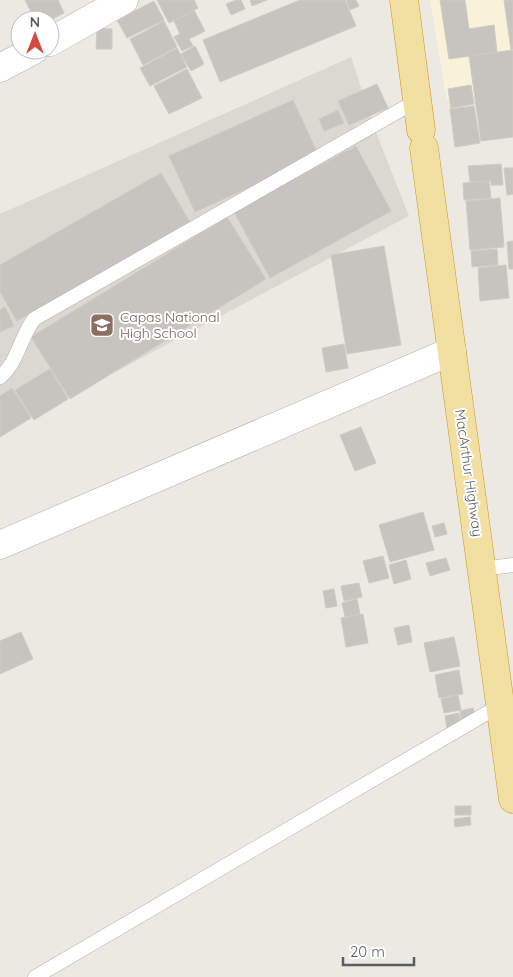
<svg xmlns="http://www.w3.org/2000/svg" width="513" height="977" font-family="Quicksand,sans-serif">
<rect width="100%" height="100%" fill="#ebe9e2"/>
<!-- commercial -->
<polygon fill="#f9f1da" points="430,0 513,0 513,91 447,101"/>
<!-- education -->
<polygon fill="#dbd8d1" points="351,57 374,127 409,216 0,433 0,214"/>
<!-- building -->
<g fill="#c7c4bf" stroke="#cfcbc1">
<polygon points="25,0 58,0 64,13 50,20 35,20"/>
<polygon points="157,0 194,0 198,8 169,23"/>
<polygon points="236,0 241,0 245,9 231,15 226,4"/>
<polygon points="250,0 267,0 252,6"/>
<polygon points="300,0 345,0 356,26 220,82 203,40"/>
<polygon points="346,0 356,0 359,6 350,10"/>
<polygon points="440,0 465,0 469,29 494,25 497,52 449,59"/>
<polygon points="504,0 513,0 513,49 511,50"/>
<polygon points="154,1 164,20 127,38 117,20"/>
<polygon points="194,10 205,31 189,39 193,46 182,51 174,37 180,34 174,21"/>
<polygon points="164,21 177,47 143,65 130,39"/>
<polygon points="97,28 112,29 112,49 96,49"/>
<polygon points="195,46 204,64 191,71 181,54"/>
<polygon points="177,48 187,67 150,86 140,68"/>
<polygon points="513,50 513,137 481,141 469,56"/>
<polygon points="187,69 202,98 169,114 154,86"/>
<polygon points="377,84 388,108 349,125 338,101"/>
<polygon points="471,85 474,104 451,108 448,89"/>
<polygon points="293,100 319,156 195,212 169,156"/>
<polygon points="474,106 480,143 455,147 450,109"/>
<polygon points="338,110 344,123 324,131 319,119"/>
<polygon points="356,146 391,211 270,278 234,212"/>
<polygon points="501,164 503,185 491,185 491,181 470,182 468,166"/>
<polygon points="504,168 513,168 513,194 507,195"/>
<polygon points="161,173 190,222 17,321 0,292 0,265"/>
<polygon points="489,181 491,198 464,200 463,183"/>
<polygon points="500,198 504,247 470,250 466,201"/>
<polygon points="227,217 266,279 70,399 31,337"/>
<polygon points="513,241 513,269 509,269 507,242"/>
<polygon points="384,246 401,345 347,354 331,255"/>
<polygon points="497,249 498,265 472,267 471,251"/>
<polygon points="506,265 509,298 480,301 478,268"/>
<polygon points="5,307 14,326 0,332 0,310"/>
<polygon points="344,344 348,368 326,372 322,348"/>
<polygon points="50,369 68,399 34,420 15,390"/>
<polygon points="12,388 31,418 0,437 0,396"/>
<polygon points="361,427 376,463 355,471 340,435"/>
<polygon points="423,512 434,550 390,562 379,525"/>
<polygon points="444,523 447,534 435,537 432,526"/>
<polygon points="383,556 389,578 369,583 363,561"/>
<polygon points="446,558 450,570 430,576 426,563"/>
<polygon points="406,560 411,579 394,584 389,565"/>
<polygon points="359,583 362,597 344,601 341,586"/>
<polygon points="334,589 337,606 326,608 323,591"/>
<polygon points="357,599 360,614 345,617 342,603"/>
<polygon points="363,614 368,643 346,647 341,618"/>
<polygon points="409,625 412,642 398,645 394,628"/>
<polygon points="21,632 33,659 0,674 0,641"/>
<polygon points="454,637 460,666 430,672 424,643"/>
<polygon points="459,670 463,694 439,698 435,675"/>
<polygon points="458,695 461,710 444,713 441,699"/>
<polygon points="473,708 476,719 462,722 460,711"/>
<polygon points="459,713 462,726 447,729 445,716"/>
<rect x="455" y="806" width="16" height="9"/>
<polygon points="470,817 471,825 455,827 454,819"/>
</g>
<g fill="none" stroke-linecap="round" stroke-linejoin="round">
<!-- service casing -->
<g stroke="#afb2b6" stroke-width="15">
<g id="service">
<path d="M0 377C18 362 20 338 34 319L418 100"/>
<polyline points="482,569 513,565"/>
<polyline points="35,977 499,706"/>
</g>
</g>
<!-- minor casing -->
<g stroke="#afb2b6" stroke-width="29">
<g id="minor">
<polyline points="50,42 124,0"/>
<polyline points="0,68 34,50"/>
<polyline points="0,545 452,351"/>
</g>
</g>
<!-- trunk casing -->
<g stroke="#d1961d" stroke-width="29">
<g id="trunk">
<polyline points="404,0 421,130"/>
<polyline points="424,148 513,799"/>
</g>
</g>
<!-- service -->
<use href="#service" stroke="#fff" stroke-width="14"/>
<!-- minor -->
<use href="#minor" stroke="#fff" stroke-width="28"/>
<!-- trunk -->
<use href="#trunk" stroke="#f2e0a2" stroke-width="28"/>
</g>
<!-- icons -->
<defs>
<g id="school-square" transform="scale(1.25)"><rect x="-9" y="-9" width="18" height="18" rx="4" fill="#8d6e63" stroke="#fff"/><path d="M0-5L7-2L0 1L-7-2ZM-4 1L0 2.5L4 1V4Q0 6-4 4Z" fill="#fff"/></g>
</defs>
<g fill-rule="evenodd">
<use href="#school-square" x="102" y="325"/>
</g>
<g text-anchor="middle" stroke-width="4" stroke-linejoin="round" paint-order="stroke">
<!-- education labels -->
<g font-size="14" fill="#785e54" stroke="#fff" text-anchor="start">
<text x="120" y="322">Capas National<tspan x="120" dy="16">High School</tspan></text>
</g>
<!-- street labels -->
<g font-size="14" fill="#5a5d61" stroke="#fff">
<text transform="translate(469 473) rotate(82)" y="5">MacArthur Highway</text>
</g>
</g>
<!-- north arrow -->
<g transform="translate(35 35)"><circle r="24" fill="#ffffff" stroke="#bdbec0"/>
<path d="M0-4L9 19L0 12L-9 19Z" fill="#d24b42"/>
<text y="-8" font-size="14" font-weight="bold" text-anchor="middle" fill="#5a5d61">N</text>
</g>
<!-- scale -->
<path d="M343 957v8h71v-8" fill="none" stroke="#5a5d61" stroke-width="2.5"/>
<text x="350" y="957" font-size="15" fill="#5a5d61" stroke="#ffffff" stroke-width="4" paint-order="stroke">20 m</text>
</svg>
